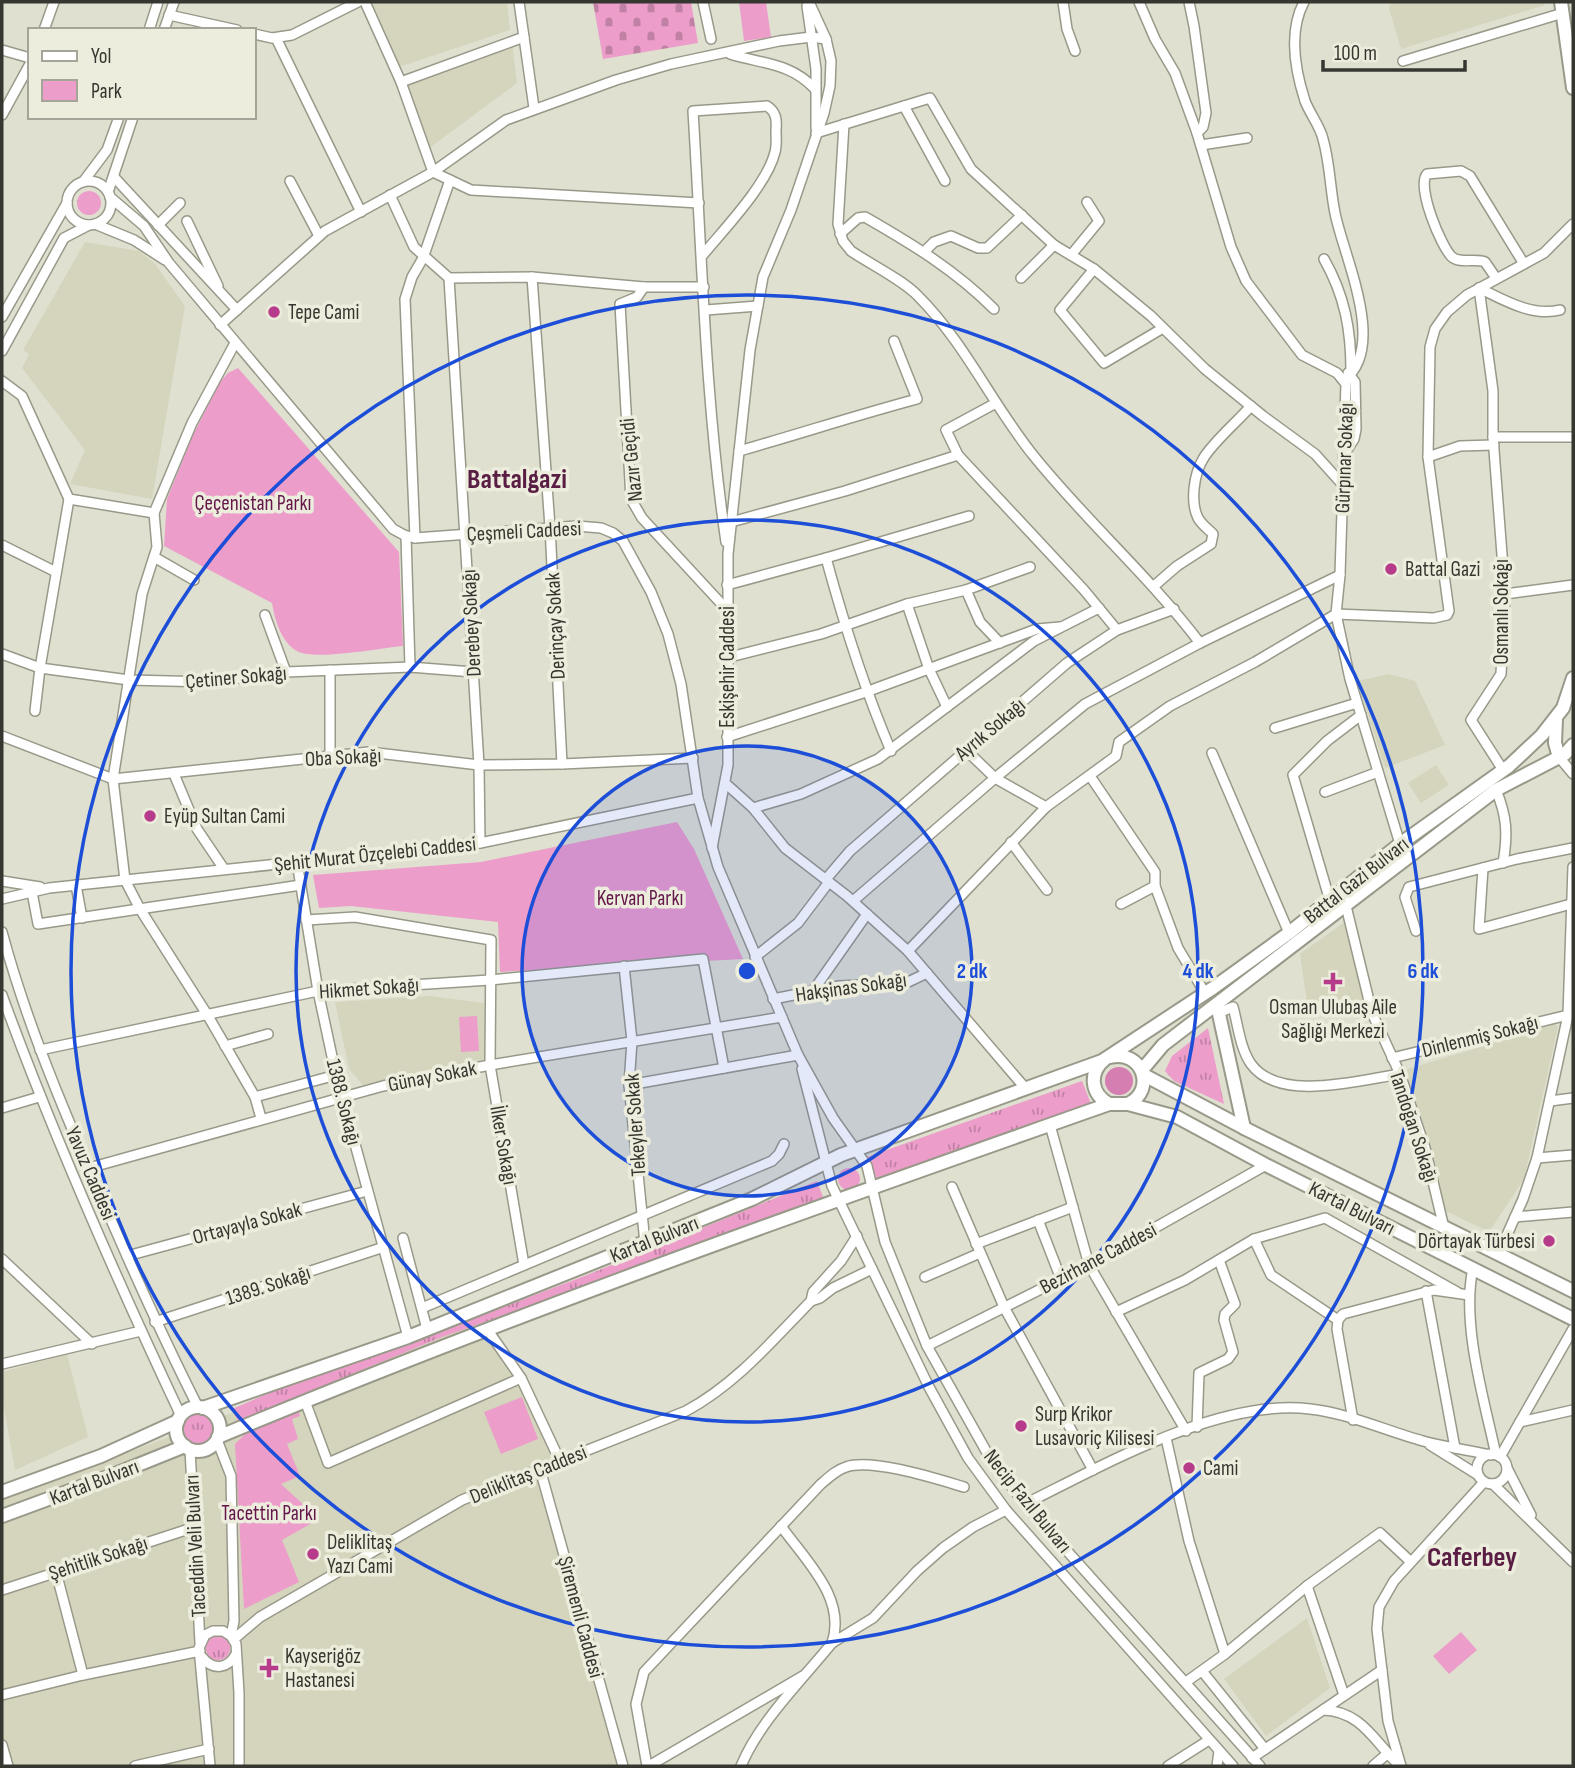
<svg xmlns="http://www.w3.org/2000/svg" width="1575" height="1768" font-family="'Sofia Sans Condensed',sans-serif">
<defs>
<pattern id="grass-tufts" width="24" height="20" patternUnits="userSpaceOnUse" patternTransform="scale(1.75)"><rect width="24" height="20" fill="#ec9dca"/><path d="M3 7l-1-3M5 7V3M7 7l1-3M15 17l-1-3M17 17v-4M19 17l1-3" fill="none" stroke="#c081a5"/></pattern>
<pattern id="cemetery-stones" width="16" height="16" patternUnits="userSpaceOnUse" patternTransform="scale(1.75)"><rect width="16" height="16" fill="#ec9dca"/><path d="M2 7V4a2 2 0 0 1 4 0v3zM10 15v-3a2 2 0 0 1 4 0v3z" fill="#c081a5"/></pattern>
</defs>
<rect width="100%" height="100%" fill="#dfe0d0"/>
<!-- built -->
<g fill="#d5d5be">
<polygon points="365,2 507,2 510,30 396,68"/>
<polygon points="1391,2 1544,2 1545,5 1401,49 1389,8"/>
<polygon points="512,42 517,83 428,149 402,81"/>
<polygon points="85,242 139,251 155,264 185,306 152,499 70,484 85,450 22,368 29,354 23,350"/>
<polygon points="1389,674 1415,681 1445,745 1385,768 1357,681"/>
<polygon points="1436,765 1449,785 1421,803 1408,783"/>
<polygon points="1346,921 1367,1004 1308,1010 1300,954"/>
<polygon points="430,996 484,1003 486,1059 363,1085 349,1069 335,1002"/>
<polygon points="1555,1024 1558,1027 1524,1179 1489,1232 1444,1210 1406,1073 1408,1069"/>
<polygon points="483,1313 530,1388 562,1472 544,1478 625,1766 2,1766 2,1499 196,1427"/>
<polygon points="67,1354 88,1437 15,1470 2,1397 2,1372"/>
<polygon points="1307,1618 1330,1688 1266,1736 1224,1679"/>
</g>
<!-- grass -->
<g fill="url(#grass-tufts)">
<circle cx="89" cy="203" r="12"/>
<polygon points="1208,1028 1224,1104 1174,1081 1165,1071 1172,1056"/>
<polygon points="1082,1081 1091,1104 878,1181 867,1157"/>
<circle cx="849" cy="1179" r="11"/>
<polygon points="817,1181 825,1202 442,1337 238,1421 232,1409 323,1370 441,1331 587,1275"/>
<circle cx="198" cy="1429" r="15"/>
<circle cx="218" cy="1648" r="12"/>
</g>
<!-- cemetery -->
<polygon fill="url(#cemetery-stones)" points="593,2 691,2 698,43 603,59"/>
<!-- park -->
<g fill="#ec9dca">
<polygon points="739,2 766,2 771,37 744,41"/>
<path d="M238 368 399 552 403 646C380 648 314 661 297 651 281 642 275 620 272 603L164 546 167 499 193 435 220 382 228 373Z"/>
<polygon points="677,822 694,849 743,959 500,972 498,922 351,906 319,908 313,875 481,862"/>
<polygon points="477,1016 479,1051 461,1052 459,1017"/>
<polygon points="522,1397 538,1439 501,1454 484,1412"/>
<polygon points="297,1407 300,1416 292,1419 298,1439 287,1444 300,1476 281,1484 319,1519 282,1540 299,1582 244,1609 235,1444 246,1433"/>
<polygon points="1461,1632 1477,1650 1449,1674 1433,1656"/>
</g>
<!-- water -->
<circle fill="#d57eb1" cx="1119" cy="1081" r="14"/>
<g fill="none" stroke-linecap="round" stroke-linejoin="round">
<!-- minor casing -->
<g stroke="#99998a" stroke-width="12">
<g id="minor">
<polyline points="365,2 401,82 433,172 471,190 699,203"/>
<polyline points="519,2 534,108"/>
<polyline points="703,2 711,39"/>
<polyline points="1063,2 1067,29 1075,51"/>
<polyline points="1139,2 1155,39 1175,73 1197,133 1231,247 1246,281 1302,355 1337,373 1346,384 1340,575 1336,614 1350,679 1400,844"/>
<polyline points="1189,2 1194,26 1206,113 1203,127 1197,133"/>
<path d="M1304 2C1288 32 1295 70 1305 101 1310 114 1320 126 1323 139 1330 163 1330 189 1335 213 1343 255 1388 347 1344 380"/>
<polyline points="807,6 816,69 816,128"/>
<polyline points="169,15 237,30"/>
<polyline points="44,30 54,2"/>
<polyline points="149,30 158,2"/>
<polyline points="164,30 174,2"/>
<polyline points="254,34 272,38 292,35 358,2"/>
<polyline points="276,38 361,212"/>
<polyline points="2,50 30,58"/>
<path d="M730 54C763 64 791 63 815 89"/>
<polyline points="1403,61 1563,13"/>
<polyline points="401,82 524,37"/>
<polyline points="904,106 945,181"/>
<polyline points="2,115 30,64"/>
<path d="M844 124 838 224 843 241 851 251C870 264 903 280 918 296 965 343 992 404 1033 455 1086 521 1149 576 1200 643"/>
<polyline points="816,133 930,98 971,169 1054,245 1094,269 1151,316 1205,369 1263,416 1315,454 1342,484"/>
<polyline points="1201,145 1247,138"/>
<polyline points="114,177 237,310"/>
<polyline points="290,181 319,236"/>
<circle cx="89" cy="203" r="22"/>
<polyline points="83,182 107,150 119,117"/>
<polyline points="108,192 133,117"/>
<polyline points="390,195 414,247 449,278 532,277 644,287 704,287"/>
<polyline points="110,197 144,226 169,263 393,529 404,535 415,538 577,526 601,528 613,533 623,541 651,592 668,634 681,684 698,798 718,867 798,1055 833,1118 867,1166 885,1242 927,1346 990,1458 1025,1504 1260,1766"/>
<polyline points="187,221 218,286"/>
<polyline points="95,224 134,240 165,260"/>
<polyline points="158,225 180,203"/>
<path d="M840 234 858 218 865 217C912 244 955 270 994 309"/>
<polyline points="925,251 934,242 951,236 978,248 987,248 1022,215"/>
<polyline points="1071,255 1099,221 1087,202"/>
<path d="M702 256C724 229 767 185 775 152 777 145 776 137 776 130 777 119 776 112 767 106L693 111C702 255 705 400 726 542"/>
<path d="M1324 259C1345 296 1351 330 1351 371"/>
<polyline points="1094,269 1060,310 1104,363 1163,328"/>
<polyline points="532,277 550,527 562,764"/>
<polyline points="449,278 479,765 480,843"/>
<polyline points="1021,278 1054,245"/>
<path d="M1496 278 1485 262C1476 258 1460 264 1452 257 1441 247 1416 186 1427 174L1461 171 1470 176 1524 264"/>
<polyline points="644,287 637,297 620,304 631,499 642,518 728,611"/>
<polyline points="1479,288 1493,391 1493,437 1505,594 1501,674 1471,720 1503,770"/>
<path d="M1479 288C1504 300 1532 317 1560 310"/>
<polyline points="706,310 758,306"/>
<polyline points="2,317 67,203"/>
<polyline points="220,325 325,231 433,172 506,120 616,80 671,64 779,41 811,37 826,39"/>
<polyline points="235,343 192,423 154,513 157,547 142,594 113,779 125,880 140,909 208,1016 255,1097 261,1118"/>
<polyline points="2,351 64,238 89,225"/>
<polyline points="2,381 22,396 69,499 154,513"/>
<polyline points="996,403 946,430 958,455 1084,590 1117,630"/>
<polyline points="1493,437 1573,437"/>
<path d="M739 451C799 434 857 415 917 399L894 341"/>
<polyline points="1343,456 1354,439 1356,429 1355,382 1348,373"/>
<polyline points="1428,457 1460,446 1494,445"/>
<polyline points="731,522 845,491 958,455"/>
<polyline points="406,536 410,667"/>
<polyline points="415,538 405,299 412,277 423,258 450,180"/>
<polyline points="2,545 56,572"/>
<polyline points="154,557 194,580"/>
<polyline points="727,585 826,558"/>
<path d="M1154 586 1177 566 1211 544 1213 534C1208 529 1202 525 1198 518 1190 502 1194 474 1203 459 1212 443 1238 421 1251 406"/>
<polyline points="966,590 980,622 1000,643"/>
<polyline points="1505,594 1573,585"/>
<polyline points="907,604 929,669 947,707"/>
<polyline points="265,615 286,672"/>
<polyline points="2,654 40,668 129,680 209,682 286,672 410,667 473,672"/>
<polyline points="726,658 821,634 907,604 966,590 1030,567"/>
<polyline points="35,711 40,668 69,499"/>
<polyline points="1275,728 1357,703"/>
<polyline points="2,736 113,779 369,752 479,765 562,764 693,758"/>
<polyline points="727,737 866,692 1037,629 1060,627"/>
<polyline points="966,750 995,778 1046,807"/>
<path d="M891 751C864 688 844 624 826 558L969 516"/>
<polyline points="1212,753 1289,933"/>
<polyline points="330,756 330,670"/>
<polyline points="1559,757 1573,774"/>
<polyline points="174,774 197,829 224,869"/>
<polyline points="1090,776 1155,872 1155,886 1178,948 1205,993"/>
<polyline points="725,783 753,808 785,848 847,896 908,951 1026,1089"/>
<path d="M1496 790C1507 816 1508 835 1503 863"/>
<polyline points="1325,792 1378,772"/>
<polyline points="753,808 801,794 878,759 1034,641 1099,608"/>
<polyline points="1011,842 1047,890"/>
<polyline points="712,848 728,765 728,554 750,350 763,277 791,210 824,113 830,86 831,61 826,39 809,2"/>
<polyline points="297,862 318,991 336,1075 408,1337"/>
<polyline points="1483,868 1479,929 1571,904"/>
<polyline points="826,879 850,851 1067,663 1117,630 1174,609"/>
<polyline points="2,881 40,887"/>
<polyline points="76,885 82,918"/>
<polyline points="32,892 38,924 301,885"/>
<polyline points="2,899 49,888 480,843 698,798"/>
<polyline points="853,901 995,778 1085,704 1200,643 1340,575"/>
<polyline points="1330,901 1293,775 1327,741 1361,715"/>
<polyline points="1121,904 1155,886"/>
<polyline points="1346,906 1372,1013 1400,1074 1425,1148 1444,1228"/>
<polyline points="306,920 355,917 491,940 490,1065 524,1265"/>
<polyline points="1416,931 1405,897 1409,887 1517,859 1573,848"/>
<path d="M2 932C24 1014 56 1092 90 1171 124 1251 159 1330 198 1407"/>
<polyline points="908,951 1046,807 1116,756 1119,742 1170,706 1255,662 1336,614 1434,618 1447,615 1449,611 1428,457 1430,347 1435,329 1447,312 1467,295 1544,253 1573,224"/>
<polyline points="755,957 798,923 829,882"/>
<polyline points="624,966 632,1041 629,1085 645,1243"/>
<polyline points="813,991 867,914"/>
<path d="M2 995C54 1138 116 1278 181 1416"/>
<polyline points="773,999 839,986 906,983 927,973"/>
<path d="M1218 1013 1233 1007C1238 1025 1240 1048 1251 1064 1279 1103 1360 1080 1400 1074"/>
<polyline points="225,1046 268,1034"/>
<polyline points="40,1050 318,991 490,980 703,959 724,1068"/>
<polyline points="1392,1058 1568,1015"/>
<polyline points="802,1069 832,1186 929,1387 968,1458 1006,1510 1233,1766"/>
<polyline points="629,1085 798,1055"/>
<polyline points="255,1097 336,1075"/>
<polyline points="1550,1101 1573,1098"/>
<polyline points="2,1108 39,1097"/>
<polyline points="1050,1125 1089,1265 1186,1431"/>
<polyline points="1537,1158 1573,1155"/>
<polyline points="89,1168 383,1086 490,1065 782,1017"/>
<polyline points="952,1187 1004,1307 1093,1470"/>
<polyline points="1515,1217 1573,1212"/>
<polyline points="1038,1220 1061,1279"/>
<polyline points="403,1238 427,1329"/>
<polyline points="1254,1239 1271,1275 1338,1320"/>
<polyline points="976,1244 1073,1207"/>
<polyline points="1498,1255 1523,1199 1537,1158 1568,1015 1573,867"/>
<polyline points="127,1256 367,1191"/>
<polyline points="2,1259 92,1344"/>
<path d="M1473 1268C1461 1324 1484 1399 1496 1455"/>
<polyline points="925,1277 980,1253"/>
<polyline points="1426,1291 1455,1448"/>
<polyline points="811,1301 820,1298 833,1288 872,1269"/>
<polyline points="422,1308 772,1161 779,1154 784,1144"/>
<polyline points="1116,1312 1185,1280 1254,1239 1325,1218 1457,1292"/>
<polyline points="155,1322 381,1248"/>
<polyline points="487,1329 521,1378 560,1461"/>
<polyline points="927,1346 1089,1265 1266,1165"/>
<polyline points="2,1364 141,1331"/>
<polyline points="305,1401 328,1463 521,1378"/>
<polyline points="1353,1420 1337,1329 1338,1320 1343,1314 1434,1290 1469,1295"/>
<polyline points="1520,1422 1573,1410"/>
<polyline points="1197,1427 1199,1373 1228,1359 1233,1352 1224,1320 1225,1314 1235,1304 1219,1260"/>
<polyline points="1166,1438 1189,1541 1225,1654"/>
<polyline points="217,1440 231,1476 234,1621 231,1636"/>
<polyline points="1430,1445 1478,1475"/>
<polyline points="190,1449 200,1643"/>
<circle cx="1492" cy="1469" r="15"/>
<polyline points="1500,1457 1573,1329"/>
<polyline points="1507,1468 1531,1515"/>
<polyline points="540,1469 623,1766"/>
<polyline points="1493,1484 1573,1562"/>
<path d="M1025 1504C1104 1465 1220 1398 1310 1409 1348 1413 1386 1431 1423 1441 1445 1447 1468 1450 1491 1455"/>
<polyline points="56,1572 83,1675"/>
<polyline points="1307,1586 1344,1695"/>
<polyline points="2,1590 195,1527"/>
<path d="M234 1639 260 1617 462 1500 686 1411C736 1384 772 1341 811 1301L813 1292 841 1261 857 1236"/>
<polyline points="832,1643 873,1618 917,1571 943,1548 973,1527 1006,1510"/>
<path d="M202 1657C213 1671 228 1669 236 1654"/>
<polyline points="1202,1671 1265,1749"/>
<polyline points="1186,1682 1225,1654 1307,1586 1380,1533 1411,1562"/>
<polyline points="2,1695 83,1675 200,1651"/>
<path d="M1323 1710C1362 1711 1375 1743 1400 1766"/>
<polyline points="2,1745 8,1766"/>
<polyline points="1252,1758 1382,1670"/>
<polyline points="135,1766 209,1749"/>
<polyline points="210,1766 199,1648 205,1635 213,1631 223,1631 231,1636 236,1644 239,1693 239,1766"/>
<path d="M647 1766 636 1704 644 1672 820 1485C828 1478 836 1470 846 1467 872 1458 937 1479 964 1487"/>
<polyline points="649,1766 803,1676"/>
<path d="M741 1766C759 1722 802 1680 832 1643 847 1598 805 1560 781 1526"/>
<polyline points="1168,1766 1209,1740"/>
<polyline points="1217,1766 1219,1751"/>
<polyline points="1373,1766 1387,1754"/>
<polyline points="1401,1766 1388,1721 1377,1629 1379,1607 1394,1581 1484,1482"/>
</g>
</g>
<!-- major casing -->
<g stroke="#99998a" stroke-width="16">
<g id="major">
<polyline points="1561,2 1573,88"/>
<polyline points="1556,719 1555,743 1559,757"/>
<polyline points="1217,1005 1244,1128"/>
<path d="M1110 1057C1142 1049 1157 1090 1128 1104H1109C1091 1094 1088 1073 1105 1059L1213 988 1289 933 1400 844 1509 766 1542 735 1563 708 1573 678"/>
<polyline points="1142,1070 1163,1045 1496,790 1565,754 1573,745"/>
<polyline points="1144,1075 1244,1128 1573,1291"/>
<polyline points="1128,1104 1177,1117 1266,1165 1573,1319"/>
<circle cx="198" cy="1429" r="22"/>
<polyline points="203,1408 408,1337 752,1199 841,1155 1102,1061"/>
<path d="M218 1437C511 1315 810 1209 1109 1104"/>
<polyline points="2,1492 101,1456 178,1421"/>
<polyline points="2,1516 113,1475 185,1446"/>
</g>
</g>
<!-- minor -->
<use href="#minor" stroke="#fff" stroke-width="9"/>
<!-- major -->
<use href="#major" stroke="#fff" stroke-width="12"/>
</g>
<!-- distance rings -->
<circle cx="747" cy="971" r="225" fill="#1d4ed8" fill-opacity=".12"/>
<g fill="none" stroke="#1d4ed8" stroke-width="3.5">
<circle cx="747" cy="971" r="225"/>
<circle cx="747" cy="971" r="451"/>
<circle cx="747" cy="971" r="676"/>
</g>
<!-- markers -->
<g fill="#b63b8b" stroke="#ededdd" stroke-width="2.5">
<circle cx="274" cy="312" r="7"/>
<circle cx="1391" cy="569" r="7"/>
<circle cx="150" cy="816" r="7"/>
<path d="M1329.5 971.5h7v7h7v7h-7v7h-7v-7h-7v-7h7z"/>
<circle cx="1549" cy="1241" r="7"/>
<circle cx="1021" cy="1426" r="7"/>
<circle cx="1189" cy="1468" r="7"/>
<circle cx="313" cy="1554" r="7"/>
<path d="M265.5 1657.5h7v7h7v7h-7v7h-7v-7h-7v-7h7z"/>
</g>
<g text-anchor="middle" stroke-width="7" stroke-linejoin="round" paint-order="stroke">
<!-- poi labels -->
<g font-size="21" fill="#373731" stroke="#ededdd" text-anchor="start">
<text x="288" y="319">Tepe Cami</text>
<text x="1405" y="576">Battal Gazi</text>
<text x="164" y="823">Eyüp Sultan Cami</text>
<text x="1333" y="1014" text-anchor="middle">Osman Ulubaş Aile<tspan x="1333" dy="24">Sağlığı Merkezi</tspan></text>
<text x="1535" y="1248" text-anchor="end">Dörtayak Türbesi</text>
<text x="1035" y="1421">Surp Krikor<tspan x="1035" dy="24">Lusavoriç Kilisesi</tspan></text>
<text x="1203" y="1475">Cami</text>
<text x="327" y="1549">Deliklitaş<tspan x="327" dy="24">Yazı Cami</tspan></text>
<text x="285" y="1663">Kayserigöz<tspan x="285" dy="24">Hastanesi</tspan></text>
</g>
<!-- street labels -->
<g font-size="21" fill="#373731" stroke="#ededdd">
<text transform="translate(1344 458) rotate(-88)" y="7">Gürpınar Sokağı</text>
<text transform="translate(631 460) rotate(-96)" y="7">Nazır Geçidi</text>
<text transform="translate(524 531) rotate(-3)" y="7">Çeşmeli Caddesi</text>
<text transform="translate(1501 612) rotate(-90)" y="7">Osmanlı Sokağı</text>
<text transform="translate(471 623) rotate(-93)" y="7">Derebey Sokağı</text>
<text transform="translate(555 626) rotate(-93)" y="7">Derinçay Sokak</text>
<text transform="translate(727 667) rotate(-90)" y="7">Eskişehir Caddesi</text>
<text transform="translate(236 677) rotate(-5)" y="7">Çetiner Sokağı</text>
<text transform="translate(990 729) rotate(-40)" y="7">Ayrık Sokağı</text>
<text transform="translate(343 757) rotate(-3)" y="7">Oba Sokağı</text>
<text transform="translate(375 854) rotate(-6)" y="7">Şehit Murat Özçelebi Caddesi</text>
<text transform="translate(1356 880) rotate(-38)" y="7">Battal Gazi Bulvarı</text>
<text transform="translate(851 987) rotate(-8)" y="7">Hakşinas Sokağı</text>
<text transform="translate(369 988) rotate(-4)" y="7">Hikmet Sokağı</text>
<text transform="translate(1480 1036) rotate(-14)" y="7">Dinlenmiş Sokağı</text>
<text transform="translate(432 1076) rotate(-11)" y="7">Günay Sokak</text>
<text transform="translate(344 1102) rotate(76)" y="7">1388. Sokağı</text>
<text transform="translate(635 1125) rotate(-94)" y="7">Tekeyler Sokak</text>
<text transform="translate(1414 1126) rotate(72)" y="7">Tandoğan Sokağı</text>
<text transform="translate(504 1145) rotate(80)" y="7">İlker Sokağı</text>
<text transform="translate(91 1173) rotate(67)" y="7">Yavuz Caddesi</text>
<text transform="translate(1352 1208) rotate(27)" y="7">Kartal Bulvarı</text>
<text transform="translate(247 1223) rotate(-15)" y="7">Ortayayla Sokak</text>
<text transform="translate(654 1239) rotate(-22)" y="7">Kartal Bulvarı</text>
<text transform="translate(1098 1258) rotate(-28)" y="7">Bezirhane Caddesi</text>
<text transform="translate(268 1285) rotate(-18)" y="7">1389. Sokağı</text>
<text transform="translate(528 1474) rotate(-22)" y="7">Deliklitaş Caddesi</text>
<text transform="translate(94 1482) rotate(-21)" y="7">Kartal Bulvarı</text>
<text transform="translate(1028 1501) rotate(51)" y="7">Necip Fazıl Bulvarı</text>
<text transform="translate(195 1546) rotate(-93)" y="7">Taceddin Veli Bulvarı</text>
<text transform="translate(98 1558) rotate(-18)" y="7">Şehitlik Sokağı</text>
<text transform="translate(581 1617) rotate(75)" y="7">Şiremenli Caddesi</text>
</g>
<!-- park labels -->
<g font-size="21" fill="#64164a" stroke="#ededdd">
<text x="253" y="510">Çeçenistan Parkı</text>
<text x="640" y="905">Kervan Parkı</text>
<text x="269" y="1520">Tacettin Parkı</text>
</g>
<!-- district labels -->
<g font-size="28" font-weight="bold" fill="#5a1e44" stroke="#ededdd">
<text x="517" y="488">Battalgazi</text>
<text x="1472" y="1566">Caferbey</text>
</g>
</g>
<circle cx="747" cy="971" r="10" fill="#1d4ed8" stroke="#ededdd" stroke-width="3.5"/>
<g font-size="21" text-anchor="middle" font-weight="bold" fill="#1d4ed8" stroke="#ededdd" stroke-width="7" stroke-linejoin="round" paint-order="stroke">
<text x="972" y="978">2 dk</text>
<text x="1198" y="978">4 dk</text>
<text x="1423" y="978">6 dk</text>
</g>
<!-- border -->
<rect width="1575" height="1768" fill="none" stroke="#373731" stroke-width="7"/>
<!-- legend -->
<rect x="28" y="28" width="228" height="91" fill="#ededdd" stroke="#a4a498" stroke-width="2"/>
<rect x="42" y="51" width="35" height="10" fill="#ffffff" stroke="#a4a498" stroke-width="2"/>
<text x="91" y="63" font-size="21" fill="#373731">Yol</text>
<rect x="42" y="80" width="35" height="21" fill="#ec9dca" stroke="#a4a498" stroke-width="2"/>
<text x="91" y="98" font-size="21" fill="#373731">Park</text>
<!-- scale -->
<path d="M1323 60v10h142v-10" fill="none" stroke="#373731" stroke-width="3.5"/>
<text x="1334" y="60" font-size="21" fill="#373731" stroke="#ededdd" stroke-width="5" paint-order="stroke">100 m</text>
</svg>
